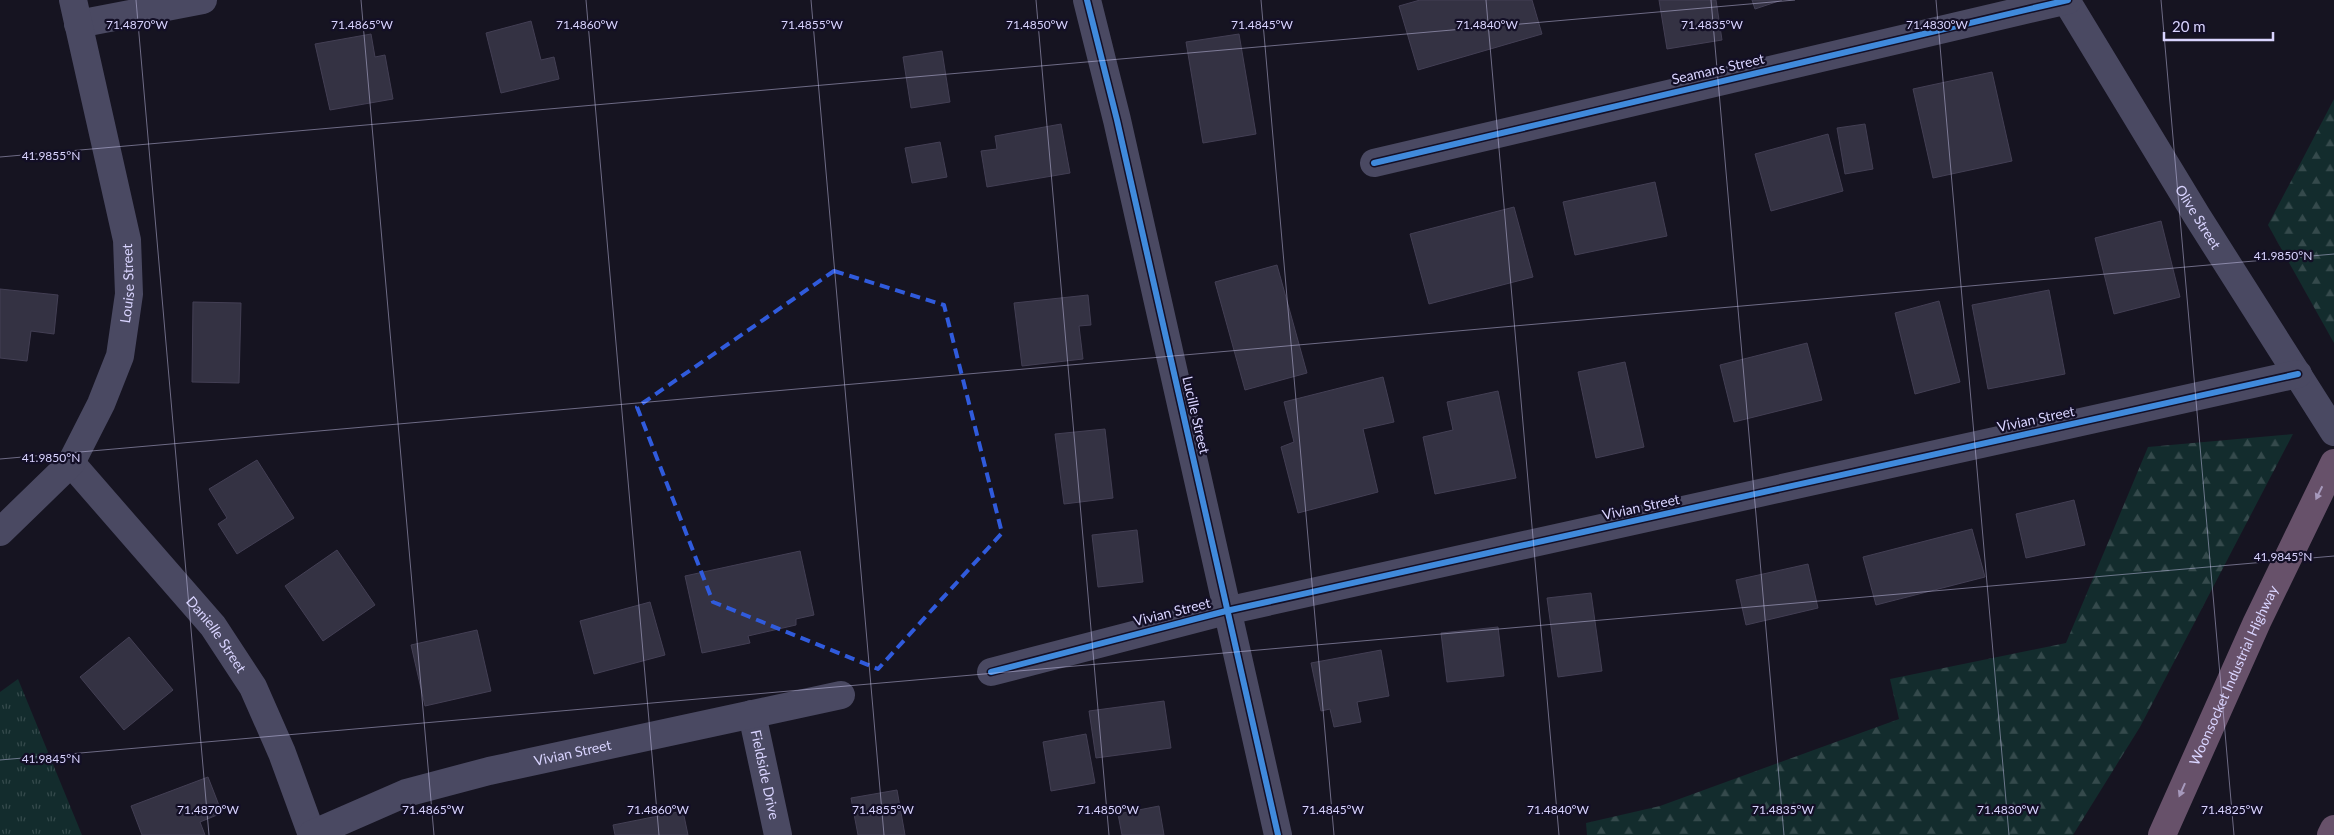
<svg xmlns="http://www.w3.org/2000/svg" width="2334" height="835" font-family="Lato,sans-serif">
<defs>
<pattern id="grass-tufts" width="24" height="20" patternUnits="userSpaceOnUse" patternTransform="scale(1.25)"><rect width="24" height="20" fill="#132c2d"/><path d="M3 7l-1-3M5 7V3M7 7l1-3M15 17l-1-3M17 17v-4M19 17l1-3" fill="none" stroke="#354a4c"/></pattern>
<pattern id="forest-firs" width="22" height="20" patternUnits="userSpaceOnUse" patternTransform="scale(1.25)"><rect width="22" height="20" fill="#132c2d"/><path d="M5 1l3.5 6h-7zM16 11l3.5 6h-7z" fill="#354a4c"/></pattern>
</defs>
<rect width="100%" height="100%" fill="#161421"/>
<!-- grass -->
<polygon fill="url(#grass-tufts)" points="18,679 82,835 0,835 0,692"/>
<!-- forest -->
<g fill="url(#forest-firs)">
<polygon points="2334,99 2334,343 2268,225"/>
<polygon points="2293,434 2140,727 2073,835 1587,835 1586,823 1660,806 1899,719 1890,679 2066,643 2148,447"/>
</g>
<!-- building -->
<g fill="#343243" stroke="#433f54">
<polygon points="1420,0 1532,0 1542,34 1418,70 1399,6"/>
<polygon points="1659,0 1716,0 1722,40 1667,49"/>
<polygon points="1752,0 1782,0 1755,9"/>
<polygon points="531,21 541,60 554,57 559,79 501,93 486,33"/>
<polygon points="371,34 375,57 385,55 393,99 330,110 315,44"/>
<polygon points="1239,34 1256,134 1203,143 1186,42"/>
<polygon points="942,51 950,102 911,108 903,57"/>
<polygon points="1992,72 2012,161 1933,178 1913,89"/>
<polygon points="1061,124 1070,173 987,187 981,151 997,149 995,136"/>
<polygon points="1865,124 1873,169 1845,174 1837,128"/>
<polygon points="1828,134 1843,191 1771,211 1755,154"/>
<polygon points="940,142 947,177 912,183 905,148"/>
<polygon points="1655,182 1667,236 1575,255 1563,202"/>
<polygon points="1514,207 1533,277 1429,304 1410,234"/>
<polygon points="2161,221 2180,297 2114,314 2095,238"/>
<polygon points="1277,265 1307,373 1245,390 1215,282"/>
<polygon points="0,289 58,295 54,334 31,331 27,361 0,358"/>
<polygon points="2049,290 2065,374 1988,389 1972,305"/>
<polygon points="1088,295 1091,325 1079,326 1083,359 1022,366 1014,303"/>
<polygon points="1939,301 1960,382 1915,394 1895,313"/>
<polygon points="193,302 241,303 239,383 192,382"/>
<polygon points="1807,343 1822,400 1734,422 1720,365"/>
<polygon points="1625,362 1644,447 1596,458 1578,372"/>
<polygon points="1383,377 1394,422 1363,429 1378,492 1298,513 1281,447 1294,442 1284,402"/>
<polygon points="1498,391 1516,478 1435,494 1423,437 1453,430 1447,402"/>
<polygon points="1105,429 1113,498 1064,504 1055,434"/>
<polygon points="257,460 294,518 237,554 218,524 227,518 209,489"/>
<polygon points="2074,500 2085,545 2026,558 2016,514"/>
<polygon points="1972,529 1985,577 1876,605 1863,557"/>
<polygon points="1137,530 1143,582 1098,587 1092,535"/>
<polygon points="337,550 375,605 323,641 285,586"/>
<polygon points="800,551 814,615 796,619 796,625 748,636 750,643 702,653 685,576"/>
<polygon points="1808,564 1818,608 1746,625 1736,580"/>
<polygon points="1591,593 1602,671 1558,677 1547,598"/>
<polygon points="650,602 665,655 594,674 580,621"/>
<polygon points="1498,627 1504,676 1447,682 1441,633"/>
<polygon points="477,630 491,691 425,706 411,645"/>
<polygon points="129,637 173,690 124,730 80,677"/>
<polygon points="1381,650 1389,696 1357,702 1361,722 1334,727 1330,709 1321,711 1311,663"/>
<polygon points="1164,701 1171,748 1096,758 1089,711"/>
<polygon points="1086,734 1095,783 1051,791 1043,742"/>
<polygon points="208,777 222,813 200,822 205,835 142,835 131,806"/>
<polygon points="897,790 905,835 858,835 851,798"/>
<polygon points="1159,806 1164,835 1122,835 1118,814"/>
<polygon points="683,811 688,835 615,835 613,825"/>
</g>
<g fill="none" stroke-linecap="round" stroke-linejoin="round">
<!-- minor -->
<g stroke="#4a4962" stroke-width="28">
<polyline points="1087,0 1117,120 1278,835"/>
<path id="s1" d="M2066 0 2197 216 2334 432"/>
<polyline points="78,24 203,0"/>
<polyline points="1374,163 2068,0"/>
<path id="s2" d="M71 463 213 626 253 687 282 753 312 835"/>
<path id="s3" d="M0 532 71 463 101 404 120 356 129 294 127 240 73 0"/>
<polyline points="991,672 1226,611 2298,374"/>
<path id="s4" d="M752 714 778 835"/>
<path id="s5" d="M312 834 406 793 489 771 841 695"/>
</g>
<!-- highway -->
<g stroke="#67516a" stroke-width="28">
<path id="s6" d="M2162 835 2257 622 2334 463"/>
<polyline points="2331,835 2334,829"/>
</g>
<!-- cycleway casing -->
<g stroke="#130f26" stroke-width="9">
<g id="cycleway">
<polyline points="1087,0 1117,120 1278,835"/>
<polyline points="1374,163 2068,0"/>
<polyline points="991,672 1226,611 2298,374"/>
</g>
</g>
<!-- cycleway -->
<use href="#cycleway" stroke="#408adc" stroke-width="6"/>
</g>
<!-- one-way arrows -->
<defs><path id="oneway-solid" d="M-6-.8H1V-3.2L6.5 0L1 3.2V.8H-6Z" transform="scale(1.25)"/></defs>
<g fill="#a699bc">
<use href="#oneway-solid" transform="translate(2319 493) rotate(116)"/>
<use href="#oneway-solid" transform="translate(2182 790) rotate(114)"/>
</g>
<!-- marked area -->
<path fill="none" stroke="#305bdc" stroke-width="4" stroke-dasharray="10 6" stroke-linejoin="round" d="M834 271 944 305 1002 533 878 669 713 602 637 407Z"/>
<!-- ticks -->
<path fill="none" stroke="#d9d4ff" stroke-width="1" stroke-opacity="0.45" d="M136 0 209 835M361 0 434 835M586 0 659 835M811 0 884 835M1036 0 1109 835M1261 0 1334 835M1486 0 1559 835M1711 0 1784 835M1936 0 2009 835M2161 0 2234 835M0 157 1795 0M0 459 2334 254M0 760 2334 556"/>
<g text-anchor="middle" stroke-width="4.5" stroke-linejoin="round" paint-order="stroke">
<!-- street labels -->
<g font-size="14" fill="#d9d4ff" stroke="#130f26">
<text transform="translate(1718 69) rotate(-13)" y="5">Seamans Street</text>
<text dy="5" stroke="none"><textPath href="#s1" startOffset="254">Olive Street</textPath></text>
<text dy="5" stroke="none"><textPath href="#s3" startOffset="290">Louise Street</textPath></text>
<text transform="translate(1196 415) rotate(77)" y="5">Lucille Street</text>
<text transform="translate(2036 419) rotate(-12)" y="5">Vivian Street</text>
<text transform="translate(1641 507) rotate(-12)" y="5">Vivian Street</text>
<text transform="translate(1172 612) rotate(-14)" y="5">Vivian Street</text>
<text dy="5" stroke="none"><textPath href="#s2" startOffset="225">Danielle Street</textPath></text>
<text dy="5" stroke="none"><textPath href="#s6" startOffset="175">Woonsocket Industrial Highway</textPath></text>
<text dy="5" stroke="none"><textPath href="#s5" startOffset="274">Vivian Street</textPath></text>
<text dy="5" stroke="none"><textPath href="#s4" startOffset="62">Fieldside Drive</textPath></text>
</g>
</g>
<g font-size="12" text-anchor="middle" fill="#d9d4ff" stroke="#130f26" stroke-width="4.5" stroke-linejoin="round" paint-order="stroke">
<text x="137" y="29">71.4870°W</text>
<text x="362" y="29">71.4865°W</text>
<text x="587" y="29">71.4860°W</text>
<text x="812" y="29">71.4855°W</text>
<text x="1037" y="29">71.4850°W</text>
<text x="1262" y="29">71.4845°W</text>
<text x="1487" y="29">71.4840°W</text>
<text x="1712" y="29">71.4835°W</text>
<text x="1937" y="29">71.4830°W</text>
<text x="51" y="160">41.9855°N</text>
<text x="2283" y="260">41.9850°N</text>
<text x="51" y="462">41.9850°N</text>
<text x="2283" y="561">41.9845°N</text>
<text x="51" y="763">41.9845°N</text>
<text x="208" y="814">71.4870°W</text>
<text x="433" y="814">71.4865°W</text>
<text x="658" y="814">71.4860°W</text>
<text x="883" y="814">71.4855°W</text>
<text x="1108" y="814">71.4850°W</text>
<text x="1333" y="814">71.4845°W</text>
<text x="1558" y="814">71.4840°W</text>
<text x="1783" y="814">71.4835°W</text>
<text x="2008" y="814">71.4830°W</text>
<text x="2232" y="814">71.4825°W</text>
</g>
<!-- scale -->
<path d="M2164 32v8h109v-8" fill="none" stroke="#d9d4ff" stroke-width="2.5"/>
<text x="2172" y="32" font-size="15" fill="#d9d4ff" stroke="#130f26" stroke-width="4" paint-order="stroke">20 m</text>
</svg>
